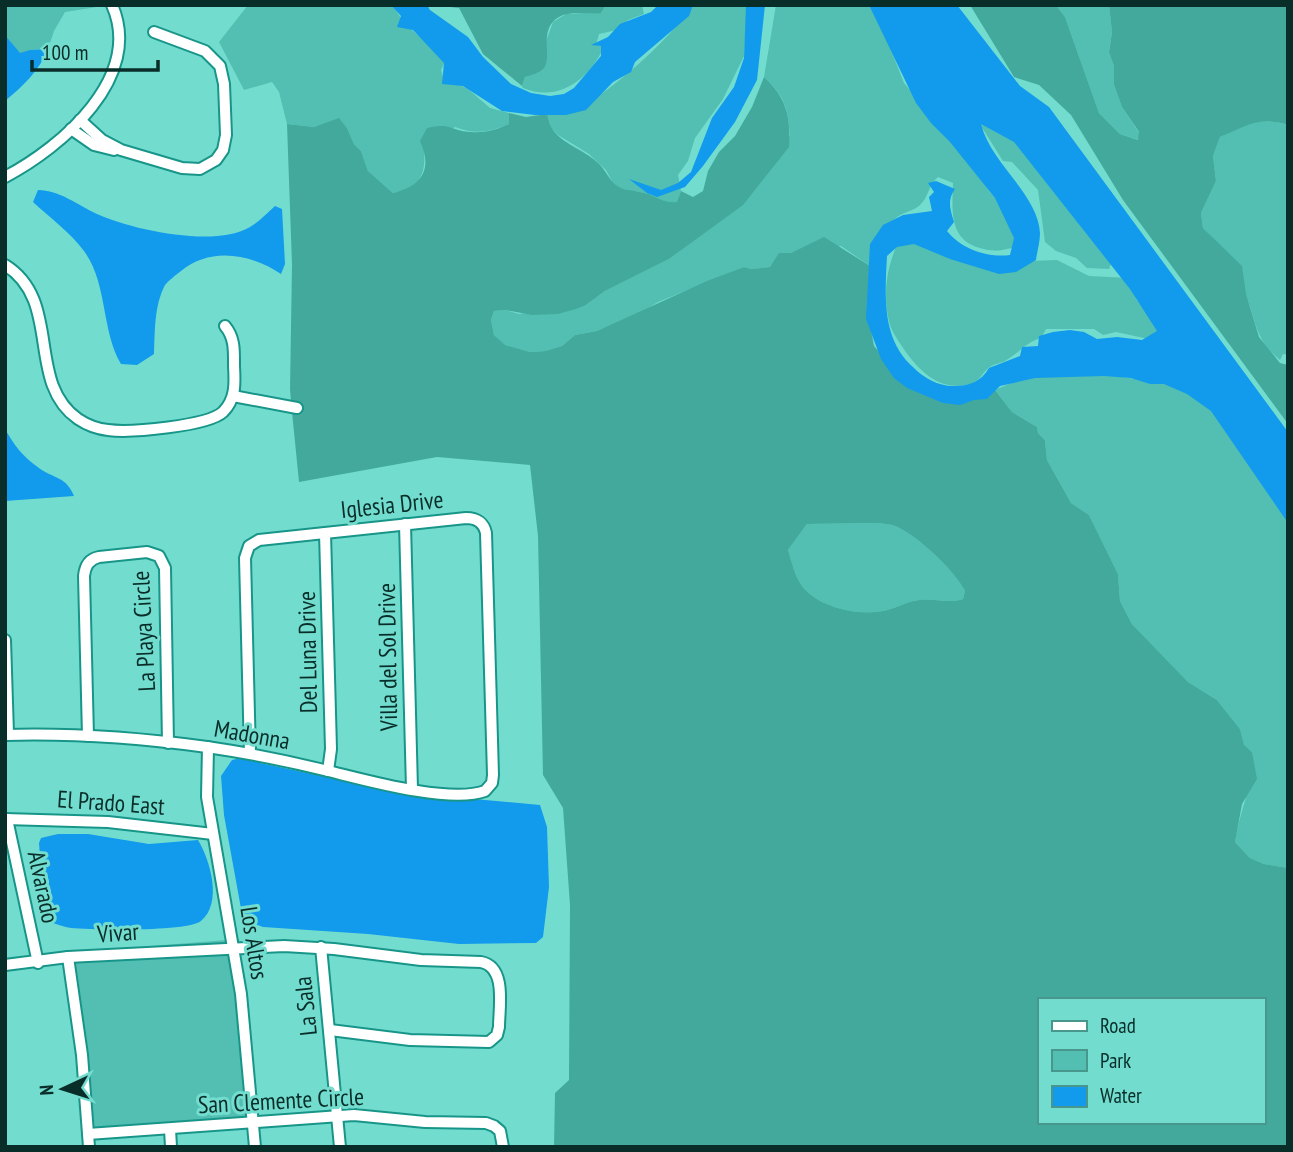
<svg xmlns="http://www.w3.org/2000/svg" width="1293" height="1152" font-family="'PT Sans Narrow',sans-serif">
<rect width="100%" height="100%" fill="#72ddcf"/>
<!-- green -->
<g fill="#52bfb2">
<polygon points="5,5 95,5 97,7 65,12 54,31 48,49 30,50 20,54 5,35"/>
<path d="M248 5H394C399 23 432 47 446 59L441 70 443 77 468 89 490 108 509 113V124C490 132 475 135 455 127L424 150C426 177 419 187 393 193L368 171 361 151 354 144 347 128 339 119 314 127 287 124 279 92 272 82 244 90 219 42Z"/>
<path d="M605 5H642L644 14 628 20 621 29 599 34 596 45 604 47C589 79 559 103 523 88L522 86 525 77 538 72 546 55 545 44 553 22 566 14 601 13Z"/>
<path d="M693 5H747L744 56 723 99 695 138 688 161 678 175 681 191 677 203H670L641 192 631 191 619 188 613 183 606 170 589 154 558 135 551 128 547 114C560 111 577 109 589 102 620 84 674 34 693 5Z"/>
<path d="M776 5H873L904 83 978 172 989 191 1010 215 1015 235 1012 248C997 251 996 252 980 248 949 240 952 211 953 183L938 177C928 185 929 197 920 205 914 211 903 212 896 218 881 229 877 250 870 266L841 246 783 254 770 267 751 269 744 267 658 302 638 314 597 331 575 335 562 346 545 351 530 352 504 345 494 335 491 320 494 311 505 310 519 314 586 305 605 291 669 259 710 228 790 136C788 108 785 96 764 77Z"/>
<polygon points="1056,5 1109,5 1112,32 1109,51 1114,66 1114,85 1122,107 1139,133 1139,140 1120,134 1099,113 1065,17"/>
<polygon points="971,110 1005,130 1111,264 1109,269 1087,268 1076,258 1056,251 1045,242 1038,190 1012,162 1003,161"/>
<path d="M1253 121 1276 122 1288 125V355L1283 354 1280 360C1256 340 1257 325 1247 298 1239 277 1219 242 1203 228L1201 213 1216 181 1213 156 1220 137Z"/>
<path d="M916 237 953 254 1029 261 1057 260 1089 276 1128 278 1134 284 1136 299 1160 330 1153 340 1116 332 1103 335 1094 329H1046L1041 338C1026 342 1018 354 1005 361 1001 363 994 364 990 367 980 374 981 383 965 385 935 390 916 367 901 345 896 337 891 330 889 321 883 296 886 271 896 247Z"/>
<path d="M1073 370 1164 383 1206 402 1288 518V868L1264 864 1250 858 1235 842C1239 811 1255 783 1252 752L1244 746 1240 729 1217 700 1188 682 1132 624 1120 601 1118 574 1089 515 1071 503 1047 460 1045 440 1038 433 1037 427 1012 412 995 390 1030 375Z"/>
<path d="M878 523C883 524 890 524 895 526 917 535 954 570 965 591L963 599C949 604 934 598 919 600 907 601 895 609 883 611 857 616 818 607 802 586 794 575 792 563 788 550L807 524Z"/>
<polygon points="239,939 256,1120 86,1137 64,953"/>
</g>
<!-- forest -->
<g fill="#44a99d" fill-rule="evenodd">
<path d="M432 5H605V6L601 13C589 15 574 11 563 15 536 26 553 56 544 68 540 73 531 75 525 77L522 86 483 54 459 8Z"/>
<path d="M970 5H1056L1065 17 1099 113 1120 134 1138 140 1139 132 1122 107 1114 85V66L1109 52 1112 32 1109 5H1288V125C1257 116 1247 126 1220 137L1213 156 1216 181 1201 213 1203 228 1242 266 1246 294 1259 337 1280 363 1288 365V424L1123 200 1071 115 1039 85 1014 77Z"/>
<path d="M764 77C786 97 791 116 789 147L743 205 669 259 605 291 586 305 576 309 558 314 532 315 505 310 494 311 491 320 494 335 505 345 530 352 545 351 562 346 575 335 597 331 707 281 744 267 751 269 770 267 779 253H791L824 237 870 266 868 314 874 346 912 389 995 390 1012 412 1037 427 1038 433 1045 440 1047 460 1071 503 1089 515 1118 574 1120 601 1132 624 1188 682 1217 700 1240 729 1244 745 1252 752 1257 779 1242 804 1235 842 1250 858 1264 864 1288 868V1147H554L555 1093 569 1080 570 905 563 808 543 775 538 536 530 465 437 457 299 482 292 412 301 413 303 405 291 402 290 389 292 265 287 124 314 127 339 118 347 128 354 144 361 151 368 171 393 193C422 186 433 169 420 141L427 128C452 122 450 131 471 132 485 133 496 130 509 124V113L526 117 547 114C549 119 549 125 553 130 563 144 584 150 597 162 606 169 609 182 619 187 626 191 633 190 640 192 653 194 664 204 677 202L681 191 693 197 703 191 708 171 719 152 735 136 752 107ZM878 523C883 524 890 524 895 526 917 535 954 570 965 591L963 599C949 604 934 598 919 600 907 601 895 609 883 611 857 616 818 607 802 586 794 575 792 562 788 550L807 524ZM1039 1000H1263V1122H1039Z"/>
</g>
<!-- water -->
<g fill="#129aec" fill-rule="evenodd">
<polygon points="391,5 427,5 430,10 468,37 483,57 511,84 531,93 550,96 564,94 574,88 601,56 601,46 591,45 608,37 620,24 651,12 658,5 693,5 689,16 635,62 631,72 613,82 586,110 566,115 535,115 502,111 463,86 442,84 444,63 413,30 397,27 401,16"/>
<polygon points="746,5 765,5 757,80 735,122 703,166 685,187 657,197 647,193 629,179 661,190 678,183 691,172 712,118 734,87 744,58"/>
<path d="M869 5H957L1020 86 1049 107 1288 432V523L1211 411 1187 394 1164 384H1150L1131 378 1104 376 1035 378 1000 386 987 399 974 400 960 405 943 403 907 388 894 378 881 359 866 319 870 244 883 225 903 215 932 211 929 197 934 192 928 183 936 181 955 189C947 200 950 209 954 222L947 231C961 249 988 258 1010 255L1014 238 995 198 950 142 931 123 916 103ZM981 124 1014 142 1130 289 1157 331 1142 340 1117 337 1097 339 1084 332 1070 330 1053 332 1039 336 1038 346 1022 347 1020 356 989 368C981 382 969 386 953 386 938 386 924 378 914 368 881 340 885 295 887 256L897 247 914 244 950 259 999 274 1016 272 1036 260C1037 252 1040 242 1040 233 1038 194 991 164 981 124Z"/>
<path d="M5 35 20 53 30 50 48 49C40 70 22 87 5 101Z"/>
<path d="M38 190C59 190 78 205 97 214 132 230 216 248 250 227 259 222 267 213 275 206L282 209 285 264 281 274C251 254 211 246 181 271 176 275 169 280 165 285 154 306 155 332 154 354L137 365 121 364C101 330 108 284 84 251 72 234 49 217 33 202Z"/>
<path d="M5 429C14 445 23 457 39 468 54 479 66 476 74 496L5 501Z"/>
<polygon points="249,756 260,763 397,792 540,805 547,827 549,887 543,937 536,943 459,944 368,934 263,927 247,921 242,914 224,815 221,776 232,760"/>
<path d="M58 834H88L149 844 198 840C210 860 223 903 201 921 187 932 92 930 71 928 64 927 57 924 50 922L42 885 39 843 41 838Z"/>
</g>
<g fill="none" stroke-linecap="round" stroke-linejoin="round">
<!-- minor casing -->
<g stroke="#189589" stroke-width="14">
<g id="minor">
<polyline points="80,120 102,140 121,150 182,168 200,169 216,160 223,150 226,135 224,84 220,66 205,51 154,32"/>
<polyline points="71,129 94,145 114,150"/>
<path d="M5 177C62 147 144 77 112 5"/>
<path d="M5 265C63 301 25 382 78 419 87 425 98 429 108 430 130 433 208 426 223 412 236 399 235 383 234 366 234 351 235 338 225 326"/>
<polyline points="233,396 297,408"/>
<polyline points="405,524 412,789"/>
<polyline points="325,533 331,749 328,771"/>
<polyline points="5,640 8,734"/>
<path d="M5 735C73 733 140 738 207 747 248 753 288 761 328 771 365 780 450 804 485 791L492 783 493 775 486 533C484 523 477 518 466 518L259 540 249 546 245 558 250 754"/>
<path d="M88 736 84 576C85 566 89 559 99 557L147 552 159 556 165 568 168 743"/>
<polyline points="208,747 207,797 241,994 255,1147"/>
<polyline points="5,819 108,822 213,834"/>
<polyline points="7,819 38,963"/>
<polyline points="321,947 340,1147"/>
<polyline points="68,957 82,1055 89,1147"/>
<path d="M5 965 68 957 284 946 334 949 421 960 481 962C507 967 499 1007 499 1027L497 1035 489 1042 410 1040 330 1030"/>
<polyline points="170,1129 171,1147"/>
<polyline points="88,1134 354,1115 425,1122 486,1123 494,1126 500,1131 503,1147"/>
</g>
</g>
<!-- minor -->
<use href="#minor" stroke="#fff" stroke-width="10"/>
</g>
<g text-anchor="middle" stroke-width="6" stroke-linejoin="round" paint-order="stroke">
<!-- street labels -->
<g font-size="24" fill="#092d29" stroke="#72ddcf">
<text transform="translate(392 505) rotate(-6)" y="8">Iglesia Drive</text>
<text transform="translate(144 631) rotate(-93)" y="8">La Playa Circle</text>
<text transform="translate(308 652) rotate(-91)" y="8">Del Luna Drive</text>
<text transform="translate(388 657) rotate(-91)" y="8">Villa del Sol Drive</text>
<text transform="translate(252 735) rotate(10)" y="8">Madonna</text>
<text transform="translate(111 803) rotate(4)" y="8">El Prado East</text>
<text transform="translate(43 887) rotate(78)" y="8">Alvarado</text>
<text transform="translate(118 933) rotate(-4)" y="8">Vivar</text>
<text transform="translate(254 943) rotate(81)" y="8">Los Altos</text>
<text transform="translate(306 1006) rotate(-96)" y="8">La Sala</text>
<text transform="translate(281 1101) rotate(-3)" y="8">San Clemente Circle</text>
</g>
</g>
<!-- border -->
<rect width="1293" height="1152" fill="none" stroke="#092d29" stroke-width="14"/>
<!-- legend -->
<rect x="1038" y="998" width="228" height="126" fill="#72ddcf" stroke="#48978d" stroke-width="2"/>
<rect x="1052" y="1021" width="35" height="10" fill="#ffffff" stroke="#48978d" stroke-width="2"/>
<text x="1100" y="1033" font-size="21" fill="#092d29">Road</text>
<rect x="1052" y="1050" width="35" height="21" fill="#52bfb2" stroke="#48978d" stroke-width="2"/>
<text x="1100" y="1068" font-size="21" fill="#092d29">Park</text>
<rect x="1052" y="1086" width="35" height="21" fill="#129aec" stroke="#48978d" stroke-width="2"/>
<text x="1100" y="1103" font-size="21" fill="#092d29">Water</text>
<!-- north arrow -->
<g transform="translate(63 1089) rotate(266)" stroke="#72ddcf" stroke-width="5" paint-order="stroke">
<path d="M0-5L12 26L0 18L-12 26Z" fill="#092d29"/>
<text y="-10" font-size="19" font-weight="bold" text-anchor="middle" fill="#092d29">N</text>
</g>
<!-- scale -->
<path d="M32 60v10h126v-10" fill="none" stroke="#092d29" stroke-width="3.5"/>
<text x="42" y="60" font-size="21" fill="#092d29" stroke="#72ddcf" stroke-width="5" paint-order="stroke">100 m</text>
</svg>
